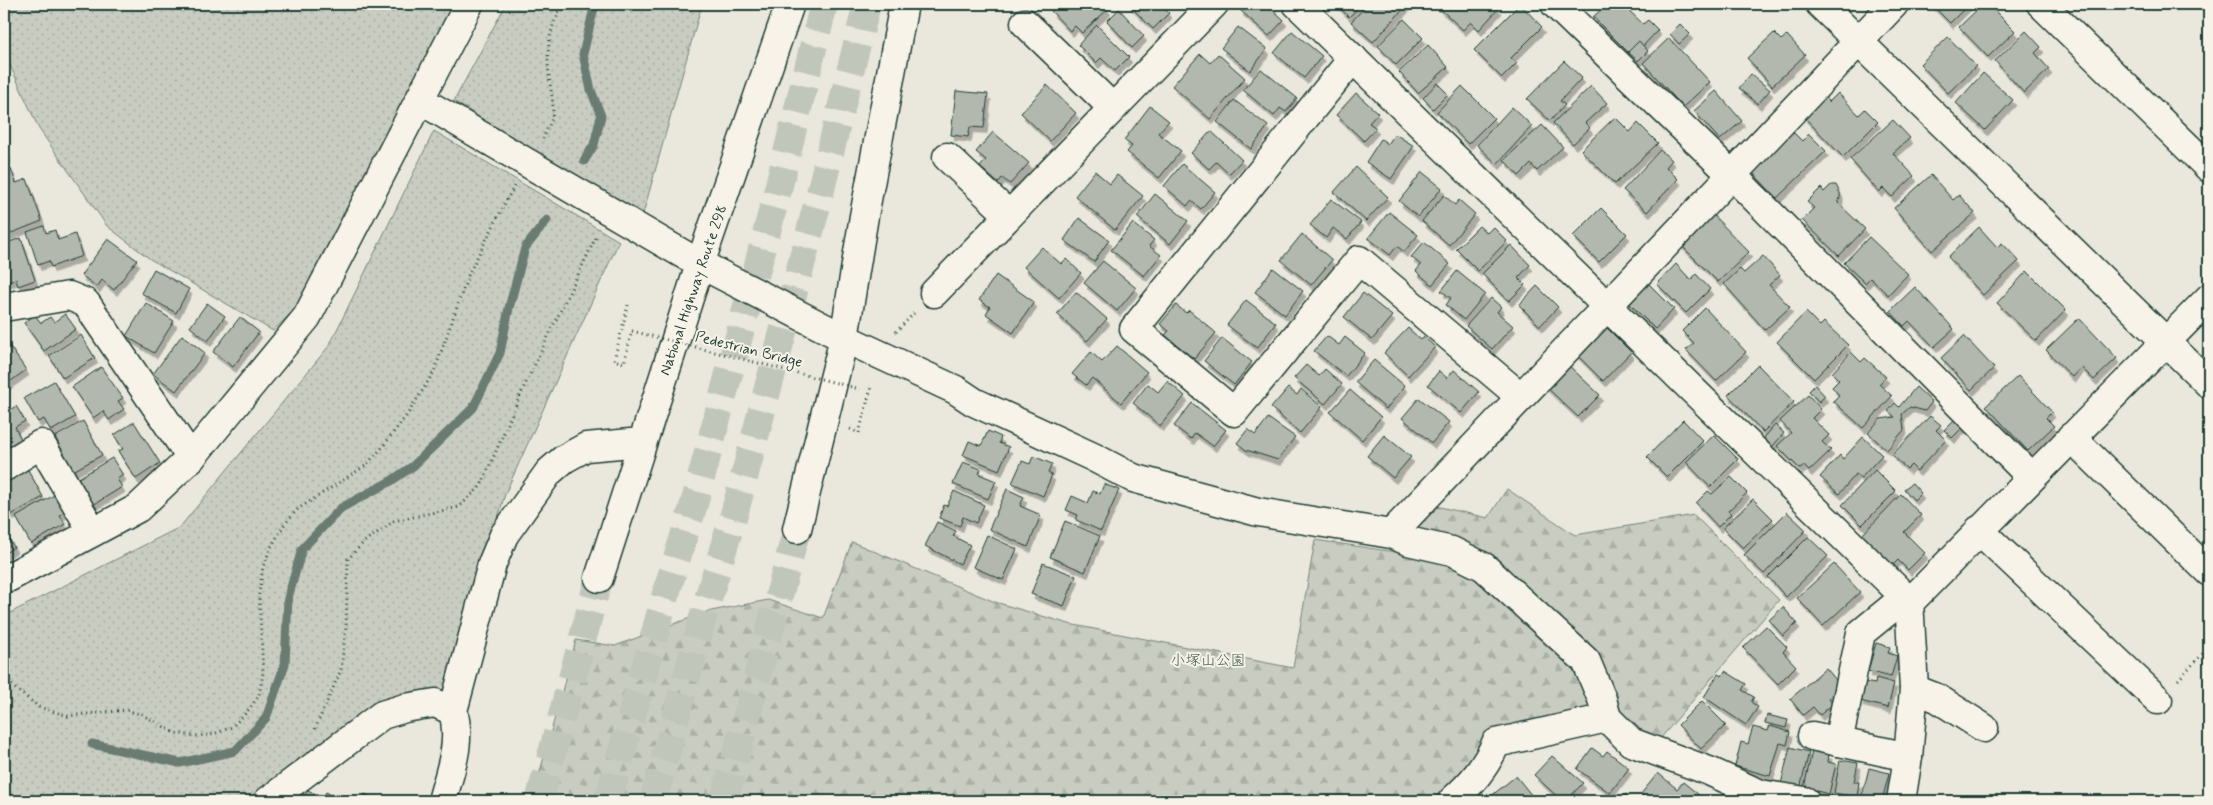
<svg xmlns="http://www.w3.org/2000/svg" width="2213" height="805" font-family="Mynerve,'Klee One',sans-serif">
<defs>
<pattern id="grass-dots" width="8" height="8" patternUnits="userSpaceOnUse" patternTransform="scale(1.25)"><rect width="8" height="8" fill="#c8ccc1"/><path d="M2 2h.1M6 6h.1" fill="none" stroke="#abb0a6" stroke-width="1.8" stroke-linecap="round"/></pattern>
<pattern id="forest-firs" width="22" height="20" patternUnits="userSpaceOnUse" patternTransform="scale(1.25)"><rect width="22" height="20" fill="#c8ccc1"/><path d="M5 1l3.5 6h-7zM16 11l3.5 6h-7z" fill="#abb0a6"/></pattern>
<filter id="shadow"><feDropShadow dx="3" dy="5.5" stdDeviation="0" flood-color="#0004"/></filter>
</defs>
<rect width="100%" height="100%" fill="#eae8dd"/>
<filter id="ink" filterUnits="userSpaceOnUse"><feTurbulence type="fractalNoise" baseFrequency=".02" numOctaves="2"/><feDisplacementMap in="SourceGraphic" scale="10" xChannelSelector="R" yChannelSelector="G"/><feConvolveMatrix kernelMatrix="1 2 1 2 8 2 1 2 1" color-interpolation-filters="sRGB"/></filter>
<g filter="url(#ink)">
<!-- grass -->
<g fill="url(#grass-dots)" stroke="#74847a">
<polygon points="4,4 455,4 296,308 273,331 150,259 107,226 39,129 4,52"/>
<polygon points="506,4 702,4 641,221 454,101"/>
<polygon points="434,131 619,241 505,494 444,700 368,712 254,801 4,801 4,616 180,527 329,346"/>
</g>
<!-- forest -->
<g fill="url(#forest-firs)" stroke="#74847a">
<polygon points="1507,489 1575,535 1694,515 1779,600 1659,740 1634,729 1488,563 1410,535 1427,504 1488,518"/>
<polygon points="1315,540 1449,560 1481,574 1576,665 1590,701 1589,714 1463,773 1433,801 532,801 576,640 615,646 706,612 768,600 823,618 852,542 995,602 1069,624 1293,668"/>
</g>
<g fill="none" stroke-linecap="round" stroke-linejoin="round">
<!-- stream -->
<g stroke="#6a7c72" stroke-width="9">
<polyline points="584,161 594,145 601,116 591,90 583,54 595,4"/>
<polyline points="92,744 180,763 235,751 266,718 285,664 288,598 302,549 341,508 391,481 413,466 473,408 500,353 509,308 525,248 547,220"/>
</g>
</g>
<!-- building -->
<g fill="#b2b8ae" stroke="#1f3d34" filter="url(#shadow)">
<polygon points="1058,4 1103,4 1108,9 1082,33 1075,26 1070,31 1051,11"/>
<polygon points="1128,4 1160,4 1169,13 1153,29"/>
<polygon points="1246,4 1267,4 1284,20 1269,36 1240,10"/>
<polygon points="1336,4 1362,4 1349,17"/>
<polygon points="1368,4 1408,4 1373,42 1351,22"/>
<polygon points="1435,4 1494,4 1499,8 1479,30 1471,22 1463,30"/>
<polygon points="1520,4 1542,27 1511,58 1517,63 1502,78 1474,50"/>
<polygon points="1607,4 1622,4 1643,24 1648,20 1658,30 1643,46 1639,41 1628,52 1593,17"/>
<polygon points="1931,4 1969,4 1950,23"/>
<polygon points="1983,4 1988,4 2015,31 1988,57 1959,27"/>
<polygon points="1119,9 1144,36 1132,48 1107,21"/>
<polygon points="1404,19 1423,38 1396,65 1378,46"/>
<polygon points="1680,24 1690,34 1679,44 1670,34"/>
<polygon points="1097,25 1129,57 1115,71 1101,58 1096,63 1078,45"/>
<polygon points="1238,27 1267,49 1250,71 1221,48"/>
<polygon points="1292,31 1322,56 1304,78 1274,53"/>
<polygon points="2026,31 2041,47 2035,53 2049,69 2024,93 1995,61"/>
<polygon points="1774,33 1781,40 1787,35 1805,55 1772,86 1747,58"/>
<polygon points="1948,37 1976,66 1948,93 1920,64"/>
<polygon points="1669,38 1710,82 1683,107 1643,63"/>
<polygon points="1639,41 1648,51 1638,61 1628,52"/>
<polygon points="1428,45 1448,67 1418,93 1399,72"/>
<polygon points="1200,54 1210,63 1218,54 1245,78 1210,119 1172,86"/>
<polygon points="1564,61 1582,78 1560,101 1565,105 1550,121 1527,99"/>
<polygon points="1261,69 1297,98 1286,112 1280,108 1274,116 1243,90"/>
<polygon points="1983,73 2013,100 1985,130 1956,103"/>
<polygon points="1751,74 1770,90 1758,104 1739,88"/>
<polygon points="1437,83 1448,94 1433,109 1423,98"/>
<polygon points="1047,85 1076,113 1050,141 1021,113"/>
<polygon points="1462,86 1494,118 1468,144 1437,112"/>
<polygon points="1591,86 1607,103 1585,123 1590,128 1573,144 1553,123"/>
<polygon points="956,91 988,94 984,128 970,127 968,137 951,135"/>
<polygon points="1716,91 1742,121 1720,140 1694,111"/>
<polygon points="1356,93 1378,113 1369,123 1376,128 1364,141 1336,115"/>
<polygon points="1838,93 1859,115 1865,109 1878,122 1843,157 1803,116 1824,96 1829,102"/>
<polygon points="1234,100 1268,126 1251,149 1217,122"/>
<polygon points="1150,106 1169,121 1158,133 1181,151 1159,178 1127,152 1132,146 1124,140"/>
<polygon points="1512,107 1532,126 1497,164 1477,145"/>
<polygon points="1615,117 1630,132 1638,123 1658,143 1615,184 1581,150"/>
<polygon points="1893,120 1910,138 1893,153 1914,176 1892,197 1883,188 1879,192 1850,159"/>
<polygon points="1542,125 1563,147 1537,171 1531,164 1519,176 1504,160"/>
<polygon points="1791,130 1802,141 1809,134 1826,151 1777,198 1750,170"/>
<polygon points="1211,131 1242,160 1229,174 1216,162 1209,169 1191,153"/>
<polygon points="993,132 1029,163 1010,184 1002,178 998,183 980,167 986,160 976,152"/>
<polygon points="1395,134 1414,146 1391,179 1366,162 1381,139 1388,144"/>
<polygon points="4,146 8,156 4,158"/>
<polygon points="1660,150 1672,160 1666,167 1678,179 1647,212 1623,190"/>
<polygon points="1182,164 1215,192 1201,209 1191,201 1187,206 1164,186"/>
<polygon points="1356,167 1388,197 1366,221 1334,192"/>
<polygon points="11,169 16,183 27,179 42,221 4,236 4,172"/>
<polygon points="1095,171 1110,184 1117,175 1143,196 1115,230 1075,196"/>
<polygon points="1422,172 1442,188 1418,217 1399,201"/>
<polygon points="1931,175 1953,200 1959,195 1975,213 1932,251 1894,208"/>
<polygon points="1831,185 1836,185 1840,193 1840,198 1838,203 1865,229 1839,256 1802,220 1814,208 1807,202 1821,188 1824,192"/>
<polygon points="1155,194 1188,221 1170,244 1137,217"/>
<polygon points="1444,195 1455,205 1459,200 1475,214 1449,245 1422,221"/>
<polygon points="1331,199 1361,222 1347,239 1333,228 1326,238 1310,225"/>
<polygon points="1601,208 1627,234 1599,262 1573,236"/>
<polygon points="1708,210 1749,252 1718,282 1677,241"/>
<polygon points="1389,212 1418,235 1404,252 1397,246 1390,255 1368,238"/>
<polygon points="1079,218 1109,240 1094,262 1064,240"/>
<polygon points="1133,223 1154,240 1149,246 1161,255 1144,276 1111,250"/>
<polygon points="44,226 46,233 55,230 58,240 75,234 82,256 51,267 49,261 38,265 27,232"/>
<polygon points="1479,226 1487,233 1493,227 1507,241 1478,271 1456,249"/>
<polygon points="1979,227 1997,247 2002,243 2019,261 1983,295 1948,257"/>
<polygon points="1302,234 1332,260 1311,285 1281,260"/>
<polygon points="1869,237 1908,274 1888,295 1870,278 1865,283 1844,263"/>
<polygon points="21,238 35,280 18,286 16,279 5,283 4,244"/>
<polygon points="108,239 137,260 114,290 102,280 97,287 81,275"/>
<polygon points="1424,242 1450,264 1432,285 1416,271 1421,265 1411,257"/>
<polygon points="1511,245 1530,265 1518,278 1525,285 1509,301 1482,274"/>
<polygon points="1042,247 1061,264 1066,259 1081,273 1059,298 1024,267"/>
<polygon points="1763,256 1780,275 1769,285 1790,307 1765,330 1724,284 1740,269 1744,273"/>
<polygon points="1103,261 1136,288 1117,311 1084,283"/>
<polygon points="1676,264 1691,280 1696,274 1710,289 1686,313 1657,284"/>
<polygon points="1273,268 1303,291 1285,315 1255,292"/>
<polygon points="154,269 189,289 176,313 141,293"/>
<polygon points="1457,271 1485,294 1464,320 1446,305 1451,298 1441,291"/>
<polygon points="2027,271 2066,310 2036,341 1997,303"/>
<polygon points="996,275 1034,302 1013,333 986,314 990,307 979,300"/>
<polygon points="1642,277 1674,309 1655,329 1623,297"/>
<polygon points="1537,286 1558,307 1540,326 1519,305"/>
<polygon points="1915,287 1954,329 1934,347 1909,321 1904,326 1890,311"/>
<polygon points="1076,292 1107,319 1087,341 1057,314"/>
<polygon points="1363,293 1392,316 1372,340 1344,317"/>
<polygon points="1491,298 1501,307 1497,312 1513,326 1492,349 1466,326"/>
<polygon points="1246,300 1276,323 1257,348 1227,325"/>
<polygon points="146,303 174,321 154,353 126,336"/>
<polygon points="207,303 225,316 208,341 190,327"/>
<polygon points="1176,305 1186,313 1189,310 1216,333 1194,359 1165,335 1169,331 1160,324"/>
<polygon points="1705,308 1746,352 1716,381 1686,350 1694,343 1682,331"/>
<polygon points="1806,312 1820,326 1824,322 1848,345 1814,379 1777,342"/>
<polygon points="65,314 76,329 44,351 24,323 35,315 41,323 50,317 54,322"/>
<polygon points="240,317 259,332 233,367 213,352"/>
<polygon points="2079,318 2117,358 2094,380 2081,367 2072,377 2046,350"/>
<polygon points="1599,320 1631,352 1603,381 1571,349"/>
<polygon points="1408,328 1421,340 1424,337 1435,347 1408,376 1384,353"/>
<polygon points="81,335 95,358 63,378 49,356"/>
<polygon points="182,335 205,353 176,391 153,374"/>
<polygon points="1327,336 1339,345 1345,337 1365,353 1346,376 1314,351"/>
<polygon points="1964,336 1994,368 1971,390 1941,358"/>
<polygon points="4,338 26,370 4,386"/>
<polygon points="1222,338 1252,362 1234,385 1204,361"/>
<polygon points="1117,346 1147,372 1121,403 1092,378 1086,385 1072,374 1091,352 1102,362"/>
<polygon points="1851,352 1861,362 1865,358 1886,377 1879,384 1892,396 1863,428 1833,401 1839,395 1832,387 1839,380 1832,373"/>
<polygon points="1374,360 1405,386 1386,409 1355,382"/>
<polygon points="1564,361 1600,395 1578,417 1542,383"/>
<polygon points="1306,365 1319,376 1325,369 1342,384 1325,404 1294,378"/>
<polygon points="1758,365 1794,402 1763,432 1728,395"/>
<polygon points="101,367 123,398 118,401 124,409 109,420 103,411 93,418 72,387"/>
<polygon points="1454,370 1479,392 1461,413 1428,385 1439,371 1447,378"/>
<polygon points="2018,376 2052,412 2046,418 2054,426 2028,451 1986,406"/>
<polygon points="54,381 75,417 51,431 44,419 38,422 24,398"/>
<polygon points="1167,381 1185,396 1160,426 1133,403 1148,384 1158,392"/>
<polygon points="1815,385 1825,396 1819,402 1809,391"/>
<polygon points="1916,387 1932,402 1925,411 1910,407 1902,414 1904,430 1887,450 1868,433 1880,419 1895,417 1888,411 1895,403 1899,407"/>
<polygon points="1288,388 1297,395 1301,389 1322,407 1300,433 1271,408"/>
<polygon points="1350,390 1381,417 1362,440 1330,412"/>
<polygon points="1808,395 1821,409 1812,418 1829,435 1822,442 1831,450 1809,471 1804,466 1800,469 1777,446 1791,433 1780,421"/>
<polygon points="1419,398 1449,422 1432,443 1402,418"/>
<polygon points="1192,403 1226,430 1213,446 1195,433 1191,439 1174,426"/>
<polygon points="16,406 25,421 15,427 21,439 4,449 4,414"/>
<polygon points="1959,415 1967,423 1952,438 1944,430"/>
<polygon points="1930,416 1941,425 1936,430 1946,440 1917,471 1911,465 1907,469 1892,455"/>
<polygon points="1268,418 1295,437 1278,460 1246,450 1237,443 1248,429 1255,435"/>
<polygon points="1683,420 1703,441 1667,477 1647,457"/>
<polygon points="83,421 102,455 73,471 55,437"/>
<polygon points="134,422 160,463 136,479 118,451 123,449 114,435"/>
<polygon points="1775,425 1784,433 1772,447 1763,439"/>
<polygon points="988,431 1001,437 999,443 1009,447 999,470 963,455 969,441 981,446"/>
<polygon points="1384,435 1411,457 1393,478 1367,456"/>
<polygon points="1714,435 1738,459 1710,487 1686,462"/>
<polygon points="1863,437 1882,455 1861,478 1856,474 1839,494 1820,477 1840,455 1843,459"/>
<polygon points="1033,456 1052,464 1048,473 1052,475 1043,496 1012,483 1022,461 1030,464"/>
<polygon points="112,458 123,475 117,479 122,487 93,505 77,479"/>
<polygon points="963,462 981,469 979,474 996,481 988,499 953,484"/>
<polygon points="27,468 43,497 11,515 4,500 4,481"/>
<polygon points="1875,470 1896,491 1862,525 1842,505"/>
<polygon points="1731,477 1747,493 1728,511 1731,514 1718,527 1696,503 1708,491 1712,494"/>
<polygon points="1912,483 1921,493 1914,500 1904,489"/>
<polygon points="1104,484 1119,490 1101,531 1076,520 1078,515 1066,510 1072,496 1088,503 1093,491 1100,494"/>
<polygon points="1007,489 1024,497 1020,506 1041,515 1028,547 989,529"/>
<polygon points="954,491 984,505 976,523 963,517 960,526 939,518 944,505 947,506"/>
<polygon points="58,493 68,510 60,515 65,524 31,544 16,517"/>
<polygon points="1901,494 1921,515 1904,532 1925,553 1908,570 1898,560 1893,565 1862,535"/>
<polygon points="1753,499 1773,519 1743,548 1723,528"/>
<polygon points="1787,512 1806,530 1764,574 1744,555"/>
<polygon points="1065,521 1100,536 1085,572 1050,557"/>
<polygon points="937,522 956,531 953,536 970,545 960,564 925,546"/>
<polygon points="4,530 14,547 4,554"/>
<polygon points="987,535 1017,549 1003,580 973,567"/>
<polygon points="1808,537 1828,556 1786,597 1768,577"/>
<polygon points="1043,563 1076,576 1064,606 1031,594"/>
<polygon points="1834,564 1860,592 1823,626 1797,598"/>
<polygon points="1783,607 1797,623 1783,636 1769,620"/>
<polygon points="1766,626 1787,647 1783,652 1796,666 1778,684 1743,648"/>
<polygon points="1876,643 1890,647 1888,653 1897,656 1891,677 1868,671"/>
<polygon points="1826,668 1841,686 1828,698 1833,704 1820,715 1813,707 1803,715 1790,699"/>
<polygon points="1725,671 1746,684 1742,690 1754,697 1751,702 1758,707 1746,725 1704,697 1718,674 1722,676"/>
<polygon points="1876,678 1894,683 1888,708 1860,701 1864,682 1875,684"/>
<polygon points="1702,701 1726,725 1701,749 1678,725"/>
<polygon points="1767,715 1788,720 1786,728 1765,723"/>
<polygon points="1770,726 1790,732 1787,745 1780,743 1770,776 1735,766 1741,742 1748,744 1753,727 1768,731"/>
<polygon points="1790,747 1809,752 1800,789 1781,784"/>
<polygon points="1592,748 1603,756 1607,751 1629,768 1610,793 1577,769"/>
<polygon points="1812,751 1829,754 1828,762 1836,764 1829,794 1804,788"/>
<polygon points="1552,756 1583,783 1566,801 1562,801 1534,775"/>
<polygon points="1840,760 1858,763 1854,782 1859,782 1857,797 1834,793"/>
<polygon points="1869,768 1889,773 1882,801 1861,800"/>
<polygon points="1658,773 1677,789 1683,782 1705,800 1704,801 1650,801 1641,794"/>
<polygon points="1516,776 1536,801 1485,801"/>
<polygon points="308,790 323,798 326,792 343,801 294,801 299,792 305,795"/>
<polygon points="365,794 378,801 361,801"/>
<polygon points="1626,794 1632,801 1617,801"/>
</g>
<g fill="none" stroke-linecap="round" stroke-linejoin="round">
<!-- highway-tunnel -->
<g stroke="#c1c6bb" stroke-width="28" stroke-dasharray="28 14" stroke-linecap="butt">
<polyline points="539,801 599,578"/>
<polyline points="608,801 666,593 695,501 775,201 824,4"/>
<polyline points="653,801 708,599 735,511 816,209 867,4"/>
<polyline points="724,801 797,529"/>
</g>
<!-- minor casing -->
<g stroke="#1f3d34" stroke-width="31">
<g id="minor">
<polyline points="1297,4 1905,597 1909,603 1910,617 1914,689 1908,757 1901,801"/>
<polyline points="1555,4 1732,175 2031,477"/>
<polyline points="1820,4 2209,384"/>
<polyline points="2041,4 2209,168"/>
<polyline points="1025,23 1113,108"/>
<polyline points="1353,58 1134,329 1234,412 1359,260 1521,397"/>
<polyline points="420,100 700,264 844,338 956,390 974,402 1093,457 1133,478 1258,512 1391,534 1408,541 1452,551 1484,567 1586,661 1602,699 1607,718"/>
<polyline points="947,157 1009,215"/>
<polyline points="934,293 1214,4"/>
<polyline points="4,307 69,296 86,303 191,458"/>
<polyline points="2071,437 2209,572"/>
<polyline points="4,467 41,444 93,532"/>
<polyline points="1979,530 2158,700"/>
<polyline points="1391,534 1894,4"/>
<polyline points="4,580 138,508 191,458 307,317 469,4"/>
<polyline points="1909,603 2209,298"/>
<polyline points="1914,689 1937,698 1984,728"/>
<polyline points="1812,736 1908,757"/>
<polyline points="1838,742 1861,633 1905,597"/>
<polyline points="268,801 382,715 405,708 435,703 453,711"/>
<path d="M442 801C450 771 462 742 453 711L492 564 504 535 549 472 564 459 586 447 642 442"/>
<path d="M1452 801C1471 784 1486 767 1496 743L1607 718 1631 742 1709 771 1760 794 1805 801"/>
</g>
</g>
<!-- highway casing -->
<g stroke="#1f3d34" stroke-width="31">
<g id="highway">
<polyline points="797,529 844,338 864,216 904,4"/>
<polyline points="599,578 700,264 790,4"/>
</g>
</g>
<!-- path -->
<g stroke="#1f3d34" stroke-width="3" stroke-dasharray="1 4" stroke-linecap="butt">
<path d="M543 139C545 133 550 125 552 118 555 104 550 89 549 75 546 51 550 24 563 4"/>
<polyline points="628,305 614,360 624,363 632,331"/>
<polyline points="896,332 916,311"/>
<polyline points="850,429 859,433 871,388"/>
<polyline points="4,672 13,687 39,707 68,716 126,710 143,715 175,733 194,736 211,735 232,727 246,713 259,696 263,673 259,594 263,567 271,547 284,525 298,509 365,466 381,449 409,412 434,372 469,273 514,186"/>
<polyline points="2178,680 2209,647"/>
<polyline points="315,729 341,670 346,627 348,559 364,542 394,521 459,507 481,486 522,391 597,235"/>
</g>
<!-- minor -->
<use href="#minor" stroke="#f7f3e8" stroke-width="28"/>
<!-- highway -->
<use href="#highway" stroke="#f7f3e8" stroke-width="28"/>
<!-- path-bridge -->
<polyline stroke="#1f3d34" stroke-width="3" stroke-dasharray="1 4" stroke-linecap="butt" points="632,331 860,389"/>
</g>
</g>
<g text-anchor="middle" stroke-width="4" stroke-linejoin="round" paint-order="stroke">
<!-- street labels -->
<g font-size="15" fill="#1f3d34" stroke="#f7f3e8">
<text transform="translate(693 290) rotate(-71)" y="5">National Highway Route 298</text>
<text transform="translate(749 349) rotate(14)" y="5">Pedestrian Bridge</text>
</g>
<!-- park labels -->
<g font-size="15" fill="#415a50" stroke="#f7f3e8">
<text x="1208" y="665">小塚山公園</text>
</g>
</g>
<!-- margin -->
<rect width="2213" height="805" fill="none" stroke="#f7f3e8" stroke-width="20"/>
<rect x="10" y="10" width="2193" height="785" fill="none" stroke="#1f3d34" stroke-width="2" filter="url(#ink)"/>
</svg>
